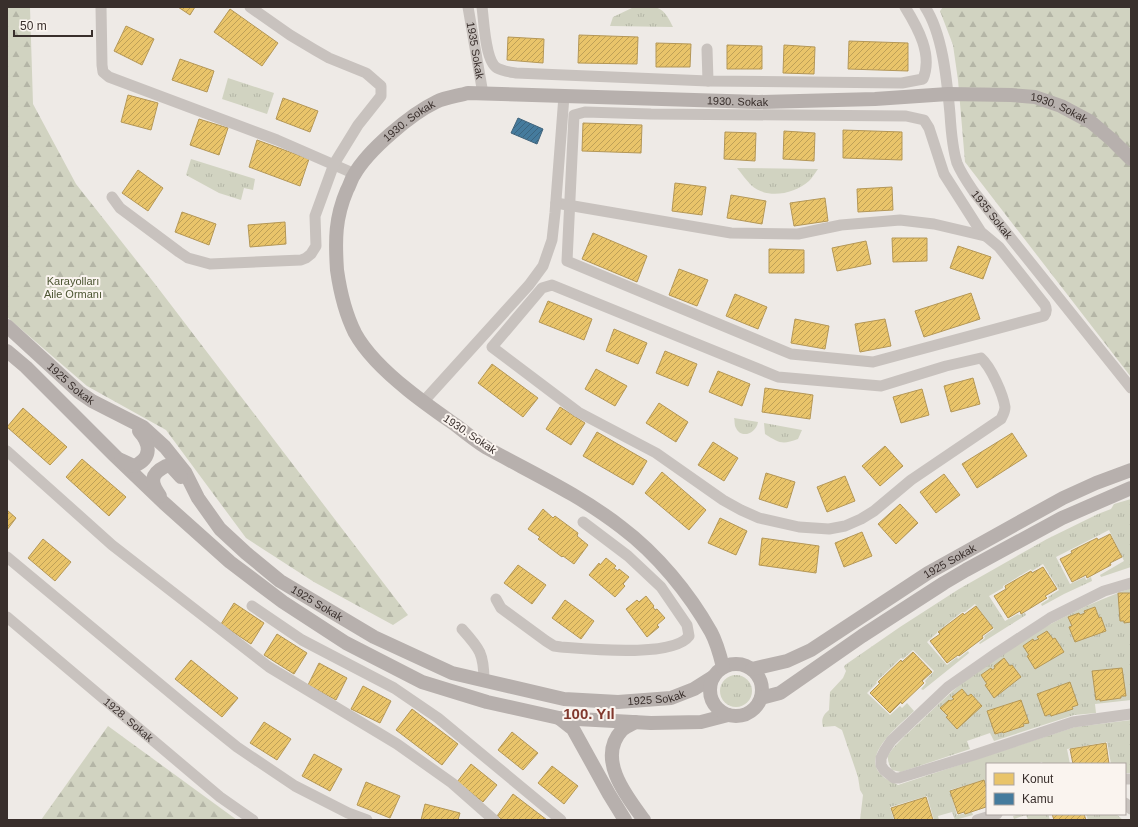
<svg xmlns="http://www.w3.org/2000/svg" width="1138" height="827" font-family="Helvetica,sans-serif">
<defs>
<pattern id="grass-tufts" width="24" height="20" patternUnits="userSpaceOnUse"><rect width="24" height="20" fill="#d1d3c1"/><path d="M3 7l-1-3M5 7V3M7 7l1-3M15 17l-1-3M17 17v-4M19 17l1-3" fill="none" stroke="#b4b5a6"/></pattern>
<pattern id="forest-firs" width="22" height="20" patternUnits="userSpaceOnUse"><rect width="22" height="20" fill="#d1d3c1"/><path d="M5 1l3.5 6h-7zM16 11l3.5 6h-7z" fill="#b4b5a6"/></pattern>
<pattern id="homes-hatch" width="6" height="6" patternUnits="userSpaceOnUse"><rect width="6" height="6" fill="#e9c46a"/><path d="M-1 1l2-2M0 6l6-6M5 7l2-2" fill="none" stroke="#bea057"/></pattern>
<pattern id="public-hatch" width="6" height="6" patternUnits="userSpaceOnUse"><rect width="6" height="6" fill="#457b9d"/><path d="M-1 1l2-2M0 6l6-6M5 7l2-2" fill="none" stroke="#3b6580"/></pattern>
</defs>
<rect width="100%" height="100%" fill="#eeeae6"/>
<!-- grass -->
<g fill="url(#grass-tufts)">
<path d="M634 7C657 7 662 4 673 27L610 26 613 17Z"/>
<polygon points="228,78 274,93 267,114 222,99"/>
<polygon points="191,159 255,179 253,190 244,188 241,200 219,193 186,175"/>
<path d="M737 168 818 169C815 173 812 178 809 181 794 194 767 200 751 185 746 180 742 174 737 168Z"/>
<path d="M734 418 758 422C756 434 741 439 736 428 734 425 735 420 734 418Z"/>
<path d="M764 423 802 430 798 439C782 445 779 443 765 434Z"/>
<path d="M1131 499V567L1101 577 1100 575 1124 561 1109 530 1056 557 1070 584 1085 577 1086 580 1091 577 1092 581 1064 594 1042 606 1041 604 1049 599 1048 597 1059 590 1043 564 1032 571 1031 569 1003 586V588L989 596 1005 621 1018 614 1019 615 1025 613 1026 615 980 644 979 643 985 638 984 636 994 629 975 604 965 612H962L937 632V633L927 642 947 665 957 657 958 659 968 651 969 653 923 690 921 689 926 683 925 681 934 671 913 650 903 659 901 658 876 682 877 683 867 693 890 715 900 706 902 708 907 703 914 711C902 723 865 751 878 771 884 780 890 780 898 785L1075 727 1131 720V773H1125V764H1111L1107 742 1067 749 1070 764H1043L1042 762 1037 764H987V788L984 780 950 790 957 815 972 812 973 815 955 820 952 812 938 816 939 820H934L927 796 890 807 894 820H860L863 795 860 790 858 777 842 730 835 726 823 727C821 719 823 715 829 710L830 692 843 678 846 671 844 667 845 665 900 627 959 589 1047 539 1098 514 1111 509 1114 504Z"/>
<path d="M1131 588V700L1095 704 1096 713 1074 715 994 741 990 733 967 741 970 749 901 772 892 770C890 766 887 761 888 756 891 748 912 729 919 723 937 705 956 687 976 672 1023 636 1076 608 1131 588Z"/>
<circle cx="736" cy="691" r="16"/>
<polygon points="1020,814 1048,814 1050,820 1028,820 1026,815 1014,819 1013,816"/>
<polygon points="1086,814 1116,814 1123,820 1088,820"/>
</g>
<!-- forest -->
<g fill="url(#forest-firs)">
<polygon points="7,7 30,7 33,104 76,184 155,284 408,615 393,625 314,582 246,538 166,430 87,386 7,317"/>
<polygon points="943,7 1131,7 1131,377 965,162 958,80 953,45 940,11"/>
<polygon points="108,726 237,820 41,820"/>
</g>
<!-- homes -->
<g fill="url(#homes-hatch)" stroke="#b49757">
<polygon points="178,7 195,7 190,15"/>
<polygon points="230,9 278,43 262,66 214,32"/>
<polygon points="126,26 154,39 142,65 114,51"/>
<polygon points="579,35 638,37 637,64 578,63"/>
<polygon points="508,37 544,39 543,63 507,60"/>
<polygon points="849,41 908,43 908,71 848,69"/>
<polygon points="656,43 691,44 690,67 656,67"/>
<polygon points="727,45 762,46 762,69 727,69"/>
<polygon points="784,45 815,47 814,74 783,73"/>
<polygon points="180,59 214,71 207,92 172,80"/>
<polygon points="128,95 158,103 151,130 121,122"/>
<polygon points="283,98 318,111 310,132 276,119"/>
<polygon points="199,119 228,128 219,155 190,145"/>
<polygon points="583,123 642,125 641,153 582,151"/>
<polygon points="843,130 902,132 902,160 843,158"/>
<polygon points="784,131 815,133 814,161 783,159"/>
<polygon points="725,132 756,133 755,161 724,159"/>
<polygon points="257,140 309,159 300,186 249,167"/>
<polygon points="138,170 163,188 148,211 122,193"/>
<polygon points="675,183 706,187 702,215 672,211"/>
<polygon points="892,187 893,210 858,212 857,189"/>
<polygon points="731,195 766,201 762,224 727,218"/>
<polygon points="825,198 828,221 794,226 790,203"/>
<polygon points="182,212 216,224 209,245 175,232"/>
<polygon points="285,222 286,244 250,247 248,225"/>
<polygon points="593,233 647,256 637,282 582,259"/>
<polygon points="892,238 927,238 927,261 893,262"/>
<polygon points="866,241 871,264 837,271 832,248"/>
<polygon points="958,246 991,257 983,279 950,268"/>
<polygon points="769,249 804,250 804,273 769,273"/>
<polygon points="679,269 708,280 697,306 669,295"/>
<polygon points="971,293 980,319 924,337 915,311"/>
<polygon points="735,294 767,307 758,329 726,316"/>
<polygon points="548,301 592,319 584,340 539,322"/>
<polygon points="795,319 829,326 825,349 791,343"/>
<polygon points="885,319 891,346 860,352 855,324"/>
<polygon points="614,329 647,343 638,364 606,351"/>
<polygon points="665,351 697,364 688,386 656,373"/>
<polygon points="492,364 538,398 523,417 478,383"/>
<polygon points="596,369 627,386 615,406 585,389"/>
<polygon points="718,371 750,384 742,406 709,392"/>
<polygon points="973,378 980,404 951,412 944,386"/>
<polygon points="765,388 813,395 810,419 762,412"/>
<polygon points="922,389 929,415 901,423 893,397"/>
<polygon points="659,403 688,422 676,442 646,423"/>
<polygon points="560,407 585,423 571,445 546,429"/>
<polygon points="23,408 67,447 50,465 7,427"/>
<polygon points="597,432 647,461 633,485 583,456"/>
<polygon points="1012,433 1027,456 977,488 962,464"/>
<polygon points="713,442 738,458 724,481 698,465"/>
<polygon points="885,446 903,466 880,486 862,466"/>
<polygon points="82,459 126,497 109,516 66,477"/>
<polygon points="662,472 706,510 689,530 645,493"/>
<polygon points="766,473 795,482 787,508 759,499"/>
<polygon points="944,474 960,495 936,513 920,492"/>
<polygon points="845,476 855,501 827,512 817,487"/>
<polygon points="900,504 918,523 896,544 878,524"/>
<polygon points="543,509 553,518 555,516 578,533 577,536 588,545 574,564 563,556 562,557 538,539 540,537 528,529"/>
<polygon points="7,510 16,518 7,530"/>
<polygon points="720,518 747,531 736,555 708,543"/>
<polygon points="862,532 872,556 844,567 835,543"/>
<polygon points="1110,534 1122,557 1110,563 1111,565 1087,578 1086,575 1072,582 1060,559 1072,553 1071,551 1097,538 1098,540"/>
<polygon points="762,538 819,546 816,573 759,565"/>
<polygon points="43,539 71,562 55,581 28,558"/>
<polygon points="606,558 616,566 614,568 618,571 619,569 629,577 623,584 625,586 615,597 589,575 599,563 600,565"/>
<polygon points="518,565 546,585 532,604 504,583"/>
<polygon points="1043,567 1057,589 1045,596 1047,598 1021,614 1020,611 1008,618 994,596 1006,589 1005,586 1031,571 1032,573"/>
<polygon points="1118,593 1131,593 1131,622 1124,623 1124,621 1120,621"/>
<polygon points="646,596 654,606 653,607 655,610 657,609 665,618 657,625 659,627 647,637 626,609 637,600 639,602"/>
<polygon points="565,600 594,621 581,639 552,618"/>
<polygon points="234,603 264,623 251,644 221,624"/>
<polygon points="976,606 993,628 982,636 983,638 959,656 958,655 947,663 930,641 940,634 938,632 963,613 964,615"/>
<polygon points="1095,607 1099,618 1101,617 1106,631 1075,642 1069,627 1072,626 1068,617 1079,613 1080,615 1085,613 1084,611"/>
<polygon points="1047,631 1053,639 1055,638 1064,652 1035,669 1027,656 1029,655 1023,646 1033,639 1034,641 1039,639 1037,637"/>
<polygon points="277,634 307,653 294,674 264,655"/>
<polygon points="913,652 932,672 922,681 924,683 902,704 901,702 890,713 870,693 880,683 878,682 901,660 902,662"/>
<polygon points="1004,658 1010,666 1012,665 1021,677 994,698 985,685 987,684 981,675 991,668 992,670 995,668 994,666"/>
<polygon points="191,660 238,698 222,717 175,679"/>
<polygon points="319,663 347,678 336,700 308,685"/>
<polygon points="1122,668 1126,696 1121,696 1121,698 1100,701 1100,699 1096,700 1092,671"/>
<polygon points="1070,682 1078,705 1072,707 1073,709 1051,716 1050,714 1045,716 1037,694"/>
<polygon points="363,686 391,701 380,723 351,709"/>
<polygon points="962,689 968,696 971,694 982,706 957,729 946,717 948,716 940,708 949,700 950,701 954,699 952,697"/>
<polygon points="1021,700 1029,723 1023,724 1024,726 1003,733 1002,732 995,734 987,711"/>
<polygon points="412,709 458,744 442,765 396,730"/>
<polygon points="264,722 291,739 277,760 250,743"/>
<polygon points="512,732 538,753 523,770 498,750"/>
<polygon points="1106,743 1109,764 1073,764 1070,749"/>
<polygon points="314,754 342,769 330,791 302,776"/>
<polygon points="471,764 497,785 483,802 457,782"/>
<polygon points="552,766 578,786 564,804 538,783"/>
<polygon points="984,780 987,790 986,807 965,814 964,812 958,814 950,791"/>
<polygon points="366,782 400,796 390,818 357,805"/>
<polygon points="513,794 547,820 503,820 497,816"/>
<polygon points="926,797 933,820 895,820 891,808"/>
<polygon points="425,804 460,813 458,820 421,820"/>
<polygon points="1052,814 1084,814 1086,820 1054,820"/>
</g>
<!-- public -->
<polygon fill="url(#public-hatch)" stroke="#41647b" points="518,118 543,129 537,144 511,133"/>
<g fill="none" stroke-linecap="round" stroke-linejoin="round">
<!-- minor -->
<g stroke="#c8c2be" stroke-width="11">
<polyline points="101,7 102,65 103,72 109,77 277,140 355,174"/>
<path id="s1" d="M468 7 483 94"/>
<path d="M482 7C484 21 485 61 497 68 502 71 510 72 516 73L708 81 902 83 923 79C933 55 918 28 905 7"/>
<path id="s2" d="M925 7C943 34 947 82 950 114 951 130 952 147 957 163 961 173 968 183 974 192L1131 388"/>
<polyline points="707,49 708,81"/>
<path d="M585 112 651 114 906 116 924 120 929 128 944 174 981 232 999 247 1045 305C1047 309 1047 312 1044 316L873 362 791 354 567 261 574 115Z"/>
<polyline points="112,197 120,208 179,252 188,258 210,264 301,260 306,258 311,254 316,246 315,216 334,164 358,125 381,96 381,86 366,73 329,58 315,50 290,35 250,7"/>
<polyline points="556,203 731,233 798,234 841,225 900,220 934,224 985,236"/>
<path d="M552 285 778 377 881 386 946 366 981 358C991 367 1003 394 1005 407 1005 412 1003 415 1001 419L911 480 874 511 861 519 845 526 829 529 799 527 759 518 741 510 723 500 656 453 578 412 492 347 542 288Z"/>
<polyline points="423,402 529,285 543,266 552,240 555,213 564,96"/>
<polyline points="7,451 112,545 269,667 397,744 452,783 494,820"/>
<polyline points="7,557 191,710 237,747 295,786 348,813 367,820"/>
<polyline points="1131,583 1104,591 1050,618 998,652 948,687 891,741 885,750 881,758 881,765 884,770 894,778 899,778 974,755 1073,722 1131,714"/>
<path d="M496 599 501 608 546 641 554 646 561 647C587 649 673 658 689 636L687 625 661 587 628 556 583 522"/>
<polyline points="252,606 302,640 394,688 438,718 561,820"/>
<path id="s3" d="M7 617 220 797 253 820"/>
<path d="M462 629C480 649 484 654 484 681"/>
<polyline points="1125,779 1131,779"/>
<polyline points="1125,803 1131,809"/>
<polyline points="977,820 997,814"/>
</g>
<!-- major -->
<g stroke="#b7b0ad" stroke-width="14">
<path id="s4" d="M7 326 79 392 92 401 143 427 165 447 185 472 198 498 220 529 246 553 280 581 374 637 452 673 564 699 618 702 671 698 694 689 713 677"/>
<polyline points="7,351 26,367 114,455 164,503 230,562 283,602 346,643 422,682 487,702 559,718 651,723 701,722 728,715"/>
<path d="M121 460 134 466C153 458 150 443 139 431"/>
<path d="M160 496C150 482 150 474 166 466H171L181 477"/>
<circle cx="736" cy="690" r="26"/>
<path id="s5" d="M723 667C720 655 717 643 711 632 689 593 657 554 621 527 580 495 532 473 487 448 477 442 467 434 457 426 440 414 424 403 408 390 388 374 367 355 355 333 345 313 340 291 337 270 335 240 335 218 347 190 350 185 351 179 354 175 368 150 411 114 436 102 446 97 458 96 468 93L759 102 875 99 948 94 1011 95 1035 97 1061 106 1091 122 1112 140 1131 159"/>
<path id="s6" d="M752 669 787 661 811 650 928 573 1063 498 1096 483 1131 470"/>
<polyline points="761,698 780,693 862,636 944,583 966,570 1062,518 1131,488"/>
<polyline points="559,718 573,729 609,794 625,820"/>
<path d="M635 722C631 725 625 727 622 730 596 758 626 796 644 820"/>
</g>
</g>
<g text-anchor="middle" stroke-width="4" stroke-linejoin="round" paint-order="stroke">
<!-- street labels -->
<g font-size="11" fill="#392f2c" stroke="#faf4ef">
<text dy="4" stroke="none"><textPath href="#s1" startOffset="44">1935 Sokak</textPath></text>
<text dy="4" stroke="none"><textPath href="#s5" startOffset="1086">1930. Sokak</textPath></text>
<text dy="4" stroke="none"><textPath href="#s5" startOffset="1410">1930. Sokak</textPath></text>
<text dy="4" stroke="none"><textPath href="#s5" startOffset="750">1930. Sokak</textPath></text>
<text dy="4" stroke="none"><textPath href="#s2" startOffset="223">1935 Sokak</textPath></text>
<text dy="4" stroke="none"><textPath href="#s4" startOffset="86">1925 Sokak</textPath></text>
<text transform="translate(470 434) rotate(34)" y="4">1930. Sokak</text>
<text dy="4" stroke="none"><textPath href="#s6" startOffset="227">1925 Sokak</textPath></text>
<text dy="4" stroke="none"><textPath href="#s4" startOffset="422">1925 Sokak</textPath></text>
<text dy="4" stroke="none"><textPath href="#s4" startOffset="782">1925 Sokak</textPath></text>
<text dy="4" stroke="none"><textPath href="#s3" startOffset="159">1928. Sokak</textPath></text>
</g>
<!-- park labels -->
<g font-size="11" fill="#4c5532" stroke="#faf4ef">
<text x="73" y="285">Karayolları<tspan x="73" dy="13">Aile Ormanı</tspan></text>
</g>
<!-- district labels -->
<g font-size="15" font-weight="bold" fill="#81382d" stroke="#faf4ef">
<text x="589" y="719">100. Yıl</text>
</g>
</g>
<!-- border -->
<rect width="1138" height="827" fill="none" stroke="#392f2c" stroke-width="16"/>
<!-- legend -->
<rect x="986" y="763" width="140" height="52" fill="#faf4ef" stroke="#ada5a1"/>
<rect x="994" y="773" width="20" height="12" fill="#e9c46a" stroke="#ada5a1"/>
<text x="1022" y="783" font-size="12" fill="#392f2c">Konut</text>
<rect x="994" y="793" width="20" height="12" fill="#457b9d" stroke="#ada5a1"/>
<text x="1022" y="803" font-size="12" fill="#392f2c">Kamu</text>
<!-- scale -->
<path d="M14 30v6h78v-6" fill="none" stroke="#392f2c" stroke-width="2"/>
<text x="20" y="30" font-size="12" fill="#392f2c" stroke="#faf4ef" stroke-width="3" paint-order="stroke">50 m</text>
</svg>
